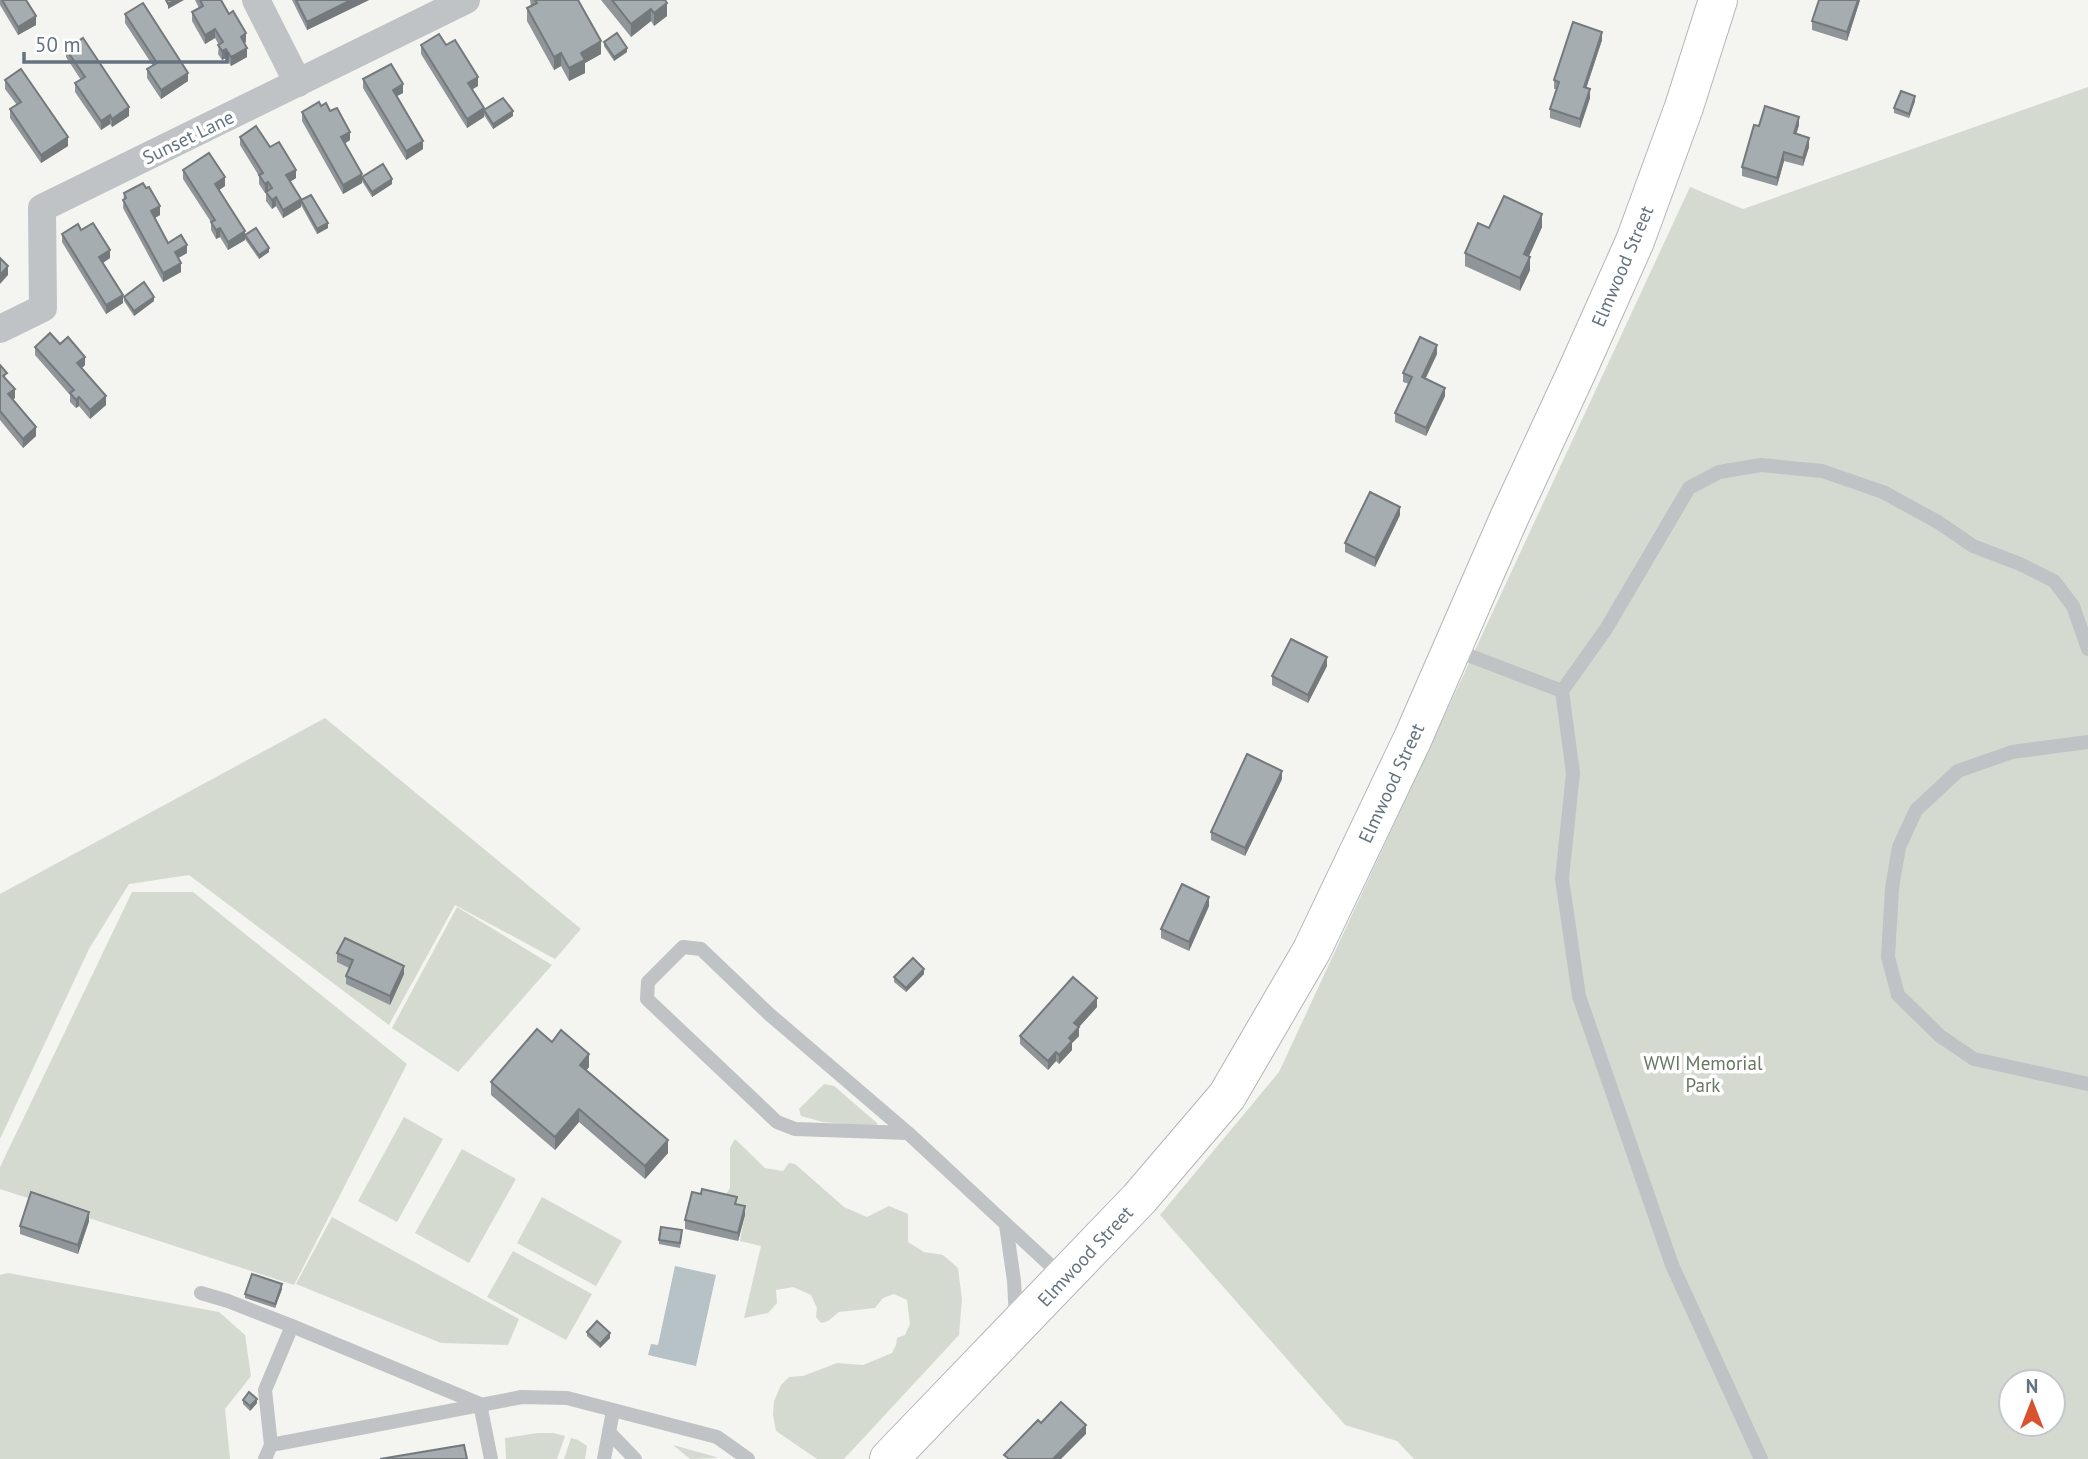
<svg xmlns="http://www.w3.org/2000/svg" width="2088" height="1459" font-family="'PT Sans',sans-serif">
<rect width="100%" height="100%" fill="#f4f4f0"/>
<!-- green -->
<g fill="#d5dad1" fill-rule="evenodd">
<path d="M2088 87V1459H1414L1397 1441 1345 1425 1160 1215 1279 1072 1690 187 1743 209ZM2011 1382H2053V1424H2011Z"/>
<polygon points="325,718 581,929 555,959 455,905 389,1025 189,875 129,884 89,949 0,1139 0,894"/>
<polygon points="132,892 193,892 407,1064 294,1285 0,1189 0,1167"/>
<polygon points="457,907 552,965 458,1072 392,1028"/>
<polygon points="824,1084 834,1086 877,1123 878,1127 823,1122 801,1116 799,1109"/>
<polygon points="404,1117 443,1139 397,1222 358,1201"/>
<polygon points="735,1139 765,1168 783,1171 789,1163 795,1164 844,1207 867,1217 889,1206 908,1214 908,1242 924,1252 943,1255 958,1268 962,1299 959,1335 844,1459 817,1459 776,1431 773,1415 774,1401 781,1385 789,1377 803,1376 837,1363 863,1365 892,1353 896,1345 897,1338 905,1335 910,1324 907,1300 894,1294 883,1298 875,1308 839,1312 828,1321 821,1323 816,1317 817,1308 811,1295 793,1287 776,1290 777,1303 768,1313 744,1318 761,1246 740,1241 745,1214 736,1212 721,1202 730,1188 730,1148"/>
<polygon points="462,1149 516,1179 469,1263 415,1233"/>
<polygon points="542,1197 622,1241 596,1286 517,1243"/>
<polygon points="332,1217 519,1319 508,1345 441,1343 296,1284"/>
<polygon points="513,1251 592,1294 566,1340 487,1297"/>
<polygon points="8,1273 219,1312 245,1335 251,1376 225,1409 230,1459 0,1459 0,1275"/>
<polygon points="538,1433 553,1433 565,1436 557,1459 506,1459 505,1438"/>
<polygon points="571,1438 578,1440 587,1446 585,1459 564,1459"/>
<polygon points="673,1445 716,1457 717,1458 690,1459"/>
</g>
<!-- water -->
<polygon fill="#b7c2c6" points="675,1266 716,1275 696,1366 648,1355 651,1344 658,1345"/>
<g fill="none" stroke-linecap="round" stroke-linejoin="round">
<!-- secondary casing -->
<g stroke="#b2b6ba" stroke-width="40">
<polyline id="secondary" points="889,1459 1139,1199 1227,1096 1312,950 1413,738 1509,518 1578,369 1635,241 1684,107 1718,0"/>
</g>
<!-- lane -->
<g stroke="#bfc3c6" stroke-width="14">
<polyline points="1452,649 1562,691"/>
<polyline points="2088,742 2012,752 1958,771 1916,810 1899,847 1892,888 1888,957 1898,995 1940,1036 1974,1059 2088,1084"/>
<polyline points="908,1133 795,1129 777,1122 647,999 648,982 683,947 701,949 769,1014 908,1133 1063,1277"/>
<polyline points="1006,1225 1014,1281 1016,1317"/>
<polyline points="201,1293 228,1301 292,1326"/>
<polyline points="609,1432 635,1459"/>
<polyline points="271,1445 265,1390 292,1326 480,1404 491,1459"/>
<polyline points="265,1459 271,1445 522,1397 567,1398 717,1437 748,1459"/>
<polyline points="604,1459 613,1411"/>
<polyline points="1761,1459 1672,1265 1579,996 1562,879 1573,773 1562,691 1606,629 1689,488 1719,472 1761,465 1822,471 1883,492 1938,522 1973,546 2020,564 2054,581 2073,606 2088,649"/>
</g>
<!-- street -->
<g stroke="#bfc3c6" stroke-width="28">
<polyline points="256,0 298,83"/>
<polyline points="0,329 43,308 42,208 466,0"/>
</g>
<!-- secondary -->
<use href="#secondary" stroke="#fff" stroke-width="38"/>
</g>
<!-- wall -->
<g fill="#8f9598">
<polygon points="0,0 26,0 36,25 18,35 0,5"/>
<polygon points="195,0 221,0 246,42 244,43 247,57 231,66 226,58 222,60 218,54 219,45 215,38 205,44 192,21 192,12 199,8"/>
<polygon points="292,0 369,0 307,30"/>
<polygon points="530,0 578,0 601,54 585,63 585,73 569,81 561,66 554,70 527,21 527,8 531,6"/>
<polygon points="601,0 665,0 667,16 654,26 651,21 631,37"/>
<polygon points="1860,0 1847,41 1812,30 1812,21"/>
<polygon points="125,14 188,81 161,99 147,78 147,69 153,66 125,23"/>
<polygon points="1602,40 1586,88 1590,98 1580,128 1550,118 1550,109 1556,89 1554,89 1554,80"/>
<polygon points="604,42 627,52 614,61 604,46"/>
<polygon points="421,45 478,86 472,89 484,110 513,116 493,129 484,115 484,117 467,128 421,54"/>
<polygon points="66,49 129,116 112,127 110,124 101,130 75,92 75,83 81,80 66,57"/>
<polygon points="363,79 403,93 397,96 423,149 406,160 363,88"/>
<polygon points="5,80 68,146 41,163 10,118 10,109 17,105 5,89"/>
<polygon points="1915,101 1909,118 1894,113 1894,108"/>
<polygon points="321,106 350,140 344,144 362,183 343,194 302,121 302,112"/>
<polygon points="1799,125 1796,134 1809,147 1803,166 1784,161 1777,186 1742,176 1742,167"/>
<polygon points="240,137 270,147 296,178 290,182 301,207 283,218 276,206 272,209 266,201 266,192 268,191 265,193 259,184 259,176 240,145"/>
<polygon points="183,170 225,186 219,190 245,240 228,250 220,237 216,239 211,230 211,222 183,179"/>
<polygon points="362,177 392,184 372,197 362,181"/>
<polygon points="124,193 160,215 155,218 168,243 187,253 178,258 181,272 163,282 123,208"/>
<polygon points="301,200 328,228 317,234 301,205"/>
<polygon points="1542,227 1529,256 1530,270 1520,291 1465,266 1465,253 1489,228"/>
<polygon points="81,230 110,258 103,263 123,303 106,314 62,242 62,234"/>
<polygon points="245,235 269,252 259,259 245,239"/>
<polygon points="124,297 154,301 134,316 124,301"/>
<polygon points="35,347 85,365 82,368 106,405 90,419 79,406 76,408 70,402 70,395 35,355"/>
<polygon points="1437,354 1426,378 1445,396 1426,436 1395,422 1395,413 1409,384 1403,382 1403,373"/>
<polygon points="0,365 15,398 13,399 36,436 23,448 0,420"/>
<polygon points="1400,515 1375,567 1345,552 1345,543"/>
<polygon points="1327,666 1308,703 1272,685 1272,676"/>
<polygon points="1282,779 1245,856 1211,840 1211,832"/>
<polygon points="1209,906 1189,951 1161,938 1161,929"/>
<polygon points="337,953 404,974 390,1005 346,984 346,976 349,968 337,962"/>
<polygon points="924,974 906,992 894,982 894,977"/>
<polygon points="1097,1007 1079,1027 1079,1036 1072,1043 1072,1050 1059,1064 1056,1061 1048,1070 1020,1044 1020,1036"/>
<polygon points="552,1042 589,1067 586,1070 668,1153 645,1179 579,1122 555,1150 491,1095 491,1082"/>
<polygon points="737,1204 745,1215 738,1241 685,1229 685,1220"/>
<polygon points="89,1221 78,1254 20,1234 20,1226"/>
<polygon points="682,1234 680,1248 659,1244 659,1240"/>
<polygon points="282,1289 275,1308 245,1298 245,1294"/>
<polygon points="587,1332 610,1338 600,1348 587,1336"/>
<polygon points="243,1400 257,1403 250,1411 243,1404"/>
</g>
<!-- shaded-wall -->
<g fill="#74797c">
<polygon points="176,0 184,0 168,9 168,4"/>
<polygon points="351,0 369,0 307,30 307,22"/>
<polygon points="1858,0 1860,0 1847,41 1847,32"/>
<polygon points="667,3 667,16 654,26 654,13"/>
<polygon points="651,9 651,21 631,37 631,24"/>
<polygon points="36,16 36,25 18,35 18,27"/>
<polygon points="215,29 215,38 205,44 205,35"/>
<polygon points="1602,32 1602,40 1584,95 1584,87"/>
<polygon points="246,33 246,42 241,45 241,37"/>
<polygon points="601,41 601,54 585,63 585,73 569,81 569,68 581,53"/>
<polygon points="247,48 247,57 231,66 231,57"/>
<polygon points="627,48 627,52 614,61 614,57"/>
<polygon points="226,49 226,58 222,60 222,51"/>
<polygon points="561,53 561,66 554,70 554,57"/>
<polygon points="188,73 188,81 161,99 161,90"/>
<polygon points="478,77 478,86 468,92 468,83"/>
<polygon points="403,84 403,93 393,98 393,90"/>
<polygon points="1590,89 1590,98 1580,128 1580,119"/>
<polygon points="1915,96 1915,101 1909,118 1909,114"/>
<polygon points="129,107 129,116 112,127 112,119"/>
<polygon points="484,108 484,117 467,128 467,119"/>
<polygon points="513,111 513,116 493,129 493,124"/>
<polygon points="110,115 110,124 101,130 101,121"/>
<polygon points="1799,117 1799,125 1794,142 1794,133"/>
<polygon points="350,132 350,140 341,146 341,137"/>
<polygon points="68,137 68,146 41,163 41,155"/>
<polygon points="1809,138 1809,147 1803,166 1803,158"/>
<polygon points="423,141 423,149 406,160 406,151"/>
<polygon points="1784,152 1784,161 1777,186 1777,178"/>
<polygon points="296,170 296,178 286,184 286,175"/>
<polygon points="362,174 362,183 343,194 343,185"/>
<polygon points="225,177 225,186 215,193 215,184"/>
<polygon points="392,179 392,184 372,197 372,192"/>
<polygon points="268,182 268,191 265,193 265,184"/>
<polygon points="276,197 276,206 272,209 272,200"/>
<polygon points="301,199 301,207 283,218 283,210"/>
<polygon points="160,206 160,215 151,220 151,211"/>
<polygon points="1542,214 1542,227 1524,267 1524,254"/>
<polygon points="328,223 328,228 317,234 317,229"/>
<polygon points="220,228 220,237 216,239 216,230"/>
<polygon points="245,231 245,240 228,250 228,242"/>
<polygon points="187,245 187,253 175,260 175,252"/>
<polygon points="269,248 269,252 259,259 259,255"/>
<polygon points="110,250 110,258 99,265 99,257"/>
<polygon points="1530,257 1530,270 1520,291 1520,278"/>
<polygon points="181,263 181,272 163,282 163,273"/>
<polygon points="8,266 8,275 0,284 0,275"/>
<polygon points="123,295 123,303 106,314 106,305"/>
<polygon points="154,297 154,301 134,316 134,311"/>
<polygon points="1437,345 1437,354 1422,385 1422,377"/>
<polygon points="85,357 85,365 77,372 77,363"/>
<polygon points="1445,388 1445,396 1426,436 1426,428"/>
<polygon points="15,389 15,398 8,403 8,394"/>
<polygon points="106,396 106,405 90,419 90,410"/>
<polygon points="79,397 79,406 76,408 76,400"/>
<polygon points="36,427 36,436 23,448 23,439"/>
<polygon points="1400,507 1400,515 1375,567 1375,558"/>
<polygon points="1327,657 1327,666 1308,703 1308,695"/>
<polygon points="1282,771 1282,779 1245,856 1245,848"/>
<polygon points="1209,897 1209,906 1189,951 1189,942"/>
<polygon points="404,966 404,974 390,1005 390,996"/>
<polygon points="924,969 924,974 906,992 906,988"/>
<polygon points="1097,998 1097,1007 1079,1027 1079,1036 1072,1043 1072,1050 1059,1064 1059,1055 1069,1038 1074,1023"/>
<polygon points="1056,1052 1056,1061 1048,1070 1048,1061"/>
<polygon points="589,1054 589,1067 580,1078 580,1065"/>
<polygon points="579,1109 579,1122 555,1150 555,1137"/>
<polygon points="668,1140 668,1153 645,1179 645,1166"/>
<polygon points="745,1206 745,1215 738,1241 738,1233"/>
<polygon points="89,1212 89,1221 78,1254 78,1245"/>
<polygon points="282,1284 282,1289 275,1308 275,1304"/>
<polygon points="610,1333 610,1338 600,1348 600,1344"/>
<polygon points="257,1399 257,1403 250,1411 250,1406"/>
<polygon points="1086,1425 1086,1434 1061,1459 1053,1459"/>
</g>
<!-- building -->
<g fill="#a6adb1" stroke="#74797c" stroke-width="2">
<polygon points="2,0 26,0 36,16 18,27"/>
<polygon points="166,0 176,0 168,4"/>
<polygon points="200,0 221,0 229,14 233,11 246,33 241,37 247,48 231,57 226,49 222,51 218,45 223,42 215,29 205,35 192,12 203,6"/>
<polygon points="296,0 351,0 307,22"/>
<polygon points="535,0 578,0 601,41 581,53 585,60 569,68 561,53 554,57 527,8 537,3"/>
<polygon points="612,0 665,0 667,3 654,13 651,9 631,24"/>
<polygon points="1819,0 1858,0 1847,32 1812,21"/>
<polygon points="143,3 188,73 161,90 147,69 157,63 125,14"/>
<polygon points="1573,22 1602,32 1584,87 1590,89 1580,119 1550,109 1559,82 1554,80"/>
<polygon points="617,33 627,48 614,57 604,42"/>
<polygon points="439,34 446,45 455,40 478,77 468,83 484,108 467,119 421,45"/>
<polygon points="83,38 129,107 112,119 110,115 101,121 75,83 85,77 66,49"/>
<polygon points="391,64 403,84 393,90 423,141 406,151 363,79"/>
<polygon points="21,69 68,137 41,155 10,109 21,102 5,80"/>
<polygon points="1901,91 1915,96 1909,114 1894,108"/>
<polygon points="503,98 513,111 493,124 484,110"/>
<polygon points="319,102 321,106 326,103 330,111 337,108 350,132 341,137 362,174 343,185 302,112"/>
<polygon points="1765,106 1799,117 1794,133 1809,138 1803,158 1784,152 1777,178 1742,167 1754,125 1759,126"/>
<polygon points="256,126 270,147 279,142 296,170 286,175 301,199 283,210 276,197 272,200 266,192 272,188 268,182 265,184 259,175 263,173 240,137"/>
<polygon points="209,153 225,177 215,184 245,231 228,242 220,228 216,230 211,222 215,220 183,170"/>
<polygon points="383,164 392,179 372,192 362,177"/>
<polygon points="143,183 146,188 149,187 160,206 151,211 168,243 181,235 187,245 175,252 181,263 163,273 123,200 126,198 124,193"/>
<polygon points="311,195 328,223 317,229 301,200"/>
<polygon points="1504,196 1542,214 1524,254 1530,257 1520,278 1465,253 1478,223 1489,228"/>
<polygon points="93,223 110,250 99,257 123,295 106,305 62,234 78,224 81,230"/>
<polygon points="256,228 269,248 259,255 245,235"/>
<polygon points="0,258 8,266 0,275"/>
<polygon points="144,282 154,297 134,311 124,297"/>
<polygon points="50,333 60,344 68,337 85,357 77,363 106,396 90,410 79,397 76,400 70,393 74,390 35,347"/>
<polygon points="1420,337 1437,345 1422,377 1445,388 1426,428 1395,413 1412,377 1403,373"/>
<polygon points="0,365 7,373 3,376 15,389 8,394 36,427 23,439 0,411"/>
<polygon points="1370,492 1400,507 1375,558 1345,543"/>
<polygon points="1291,639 1327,657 1308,695 1272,676"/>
<polygon points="1247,754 1282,771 1245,848 1211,832"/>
<polygon points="1182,884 1209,897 1189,942 1161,929"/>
<polygon points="345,938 404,966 390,996 346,976 353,960 337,953"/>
<polygon points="913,958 924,969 906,988 894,977"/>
<polygon points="1073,977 1097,998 1074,1023 1079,1027 1069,1038 1072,1041 1059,1055 1056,1052 1048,1061 1020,1036"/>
<polygon points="537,1029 552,1042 561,1030 589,1054 580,1065 668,1140 645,1166 579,1109 555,1137 491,1082"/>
<polygon points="702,1189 737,1197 735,1204 745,1206 738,1233 685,1220 692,1192 701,1194"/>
<polygon points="31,1192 89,1212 78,1245 20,1226"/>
<polygon points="661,1227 682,1230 680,1243 659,1240"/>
<polygon points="252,1274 282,1284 275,1304 245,1294"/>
<polygon points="597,1321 610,1333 600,1344 587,1332"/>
<polygon points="249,1392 257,1399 250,1406 243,1400"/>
<polygon points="1061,1402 1086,1425 1053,1459 1009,1459 1004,1455 1038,1420 1041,1423"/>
<polygon points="464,1445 467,1459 380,1459"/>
</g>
<g text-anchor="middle" stroke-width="7" stroke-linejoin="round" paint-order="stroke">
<!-- street labels -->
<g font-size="19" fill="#64737f" stroke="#fff">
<text transform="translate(188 137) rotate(-26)" y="7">Sunset Lane</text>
<text transform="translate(1622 266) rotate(-67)" y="7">Elmwood Street</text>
<text transform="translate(1391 783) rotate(-65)" y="7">Elmwood Street</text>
<text transform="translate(1085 1256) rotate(-47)" y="7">Elmwood Street</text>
</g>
<!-- park labels -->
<g font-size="19" fill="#677763" stroke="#fff">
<text x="1703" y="1070">WWI Memorial<tspan x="1703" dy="22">Park</tspan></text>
</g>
</g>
<!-- north arrow -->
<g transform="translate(2032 1403)"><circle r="33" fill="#ffffff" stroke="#c1c7cc" stroke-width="2"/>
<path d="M0-5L12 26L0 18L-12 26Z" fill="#d7532d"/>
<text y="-10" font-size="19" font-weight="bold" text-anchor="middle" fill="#64737f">N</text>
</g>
<!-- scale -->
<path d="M24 52v10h203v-10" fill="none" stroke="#64737f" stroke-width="3.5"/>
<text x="35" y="52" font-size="21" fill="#64737f" stroke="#ffffff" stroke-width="5" paint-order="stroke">50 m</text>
</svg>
